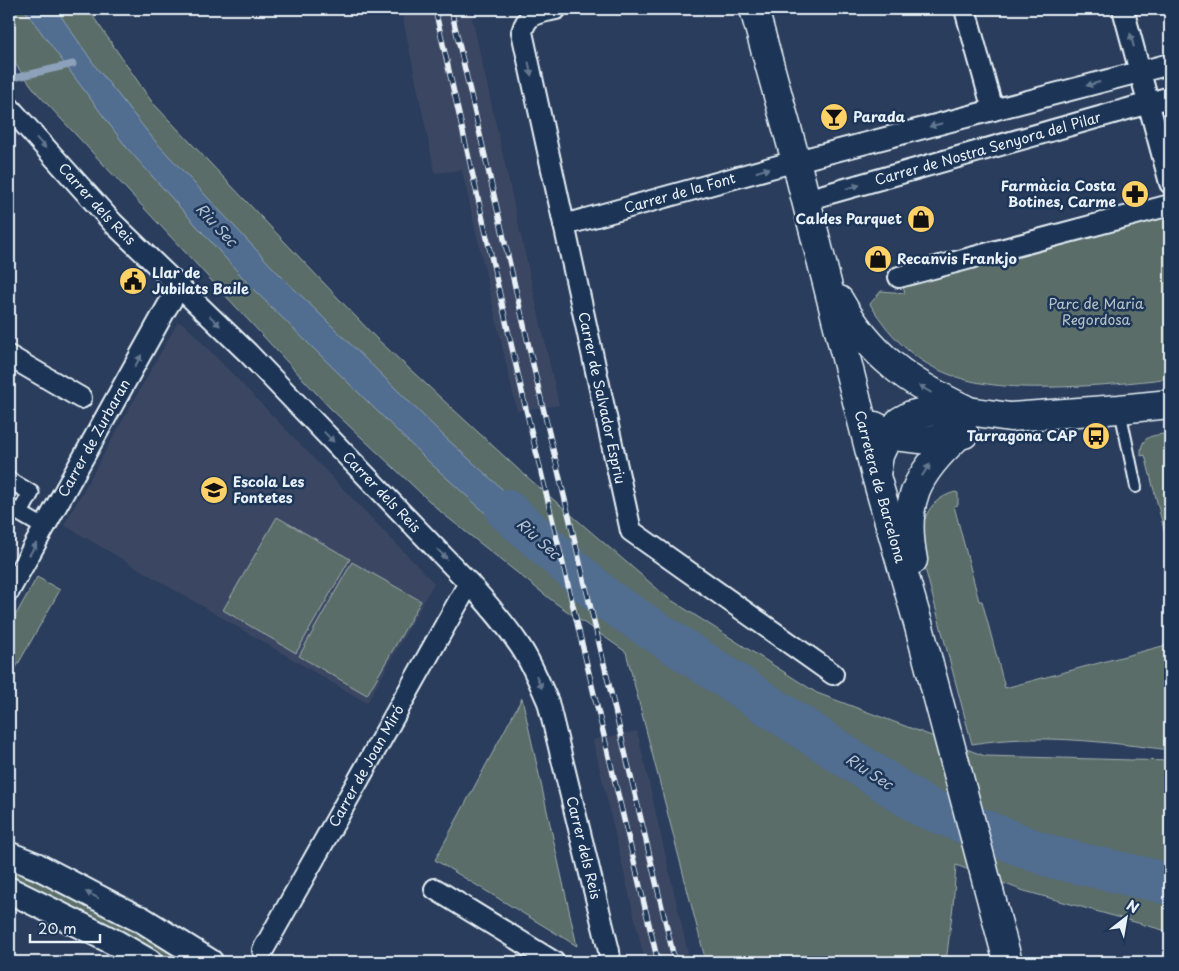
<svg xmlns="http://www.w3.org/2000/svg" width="1179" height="971" font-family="'Playpen Sans',sans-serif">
<rect width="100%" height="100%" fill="#2b3d5c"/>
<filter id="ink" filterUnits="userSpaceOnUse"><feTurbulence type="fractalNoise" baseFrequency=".02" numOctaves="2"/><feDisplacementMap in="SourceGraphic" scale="10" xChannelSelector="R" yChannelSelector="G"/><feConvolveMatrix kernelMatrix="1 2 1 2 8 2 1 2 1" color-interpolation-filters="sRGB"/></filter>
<g filter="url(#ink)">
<!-- built -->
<g fill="#3b4662">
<polygon points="401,9 470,9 559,405 517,411 462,170 435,173"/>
<polygon points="178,322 184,324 434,583 367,703 64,525"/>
<polygon points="637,731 690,962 645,962 593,740"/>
</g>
<!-- green -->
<g fill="#5a6d68" stroke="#a1afb0">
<polygon points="9,9 88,9 152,102 376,338 519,470 668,598 817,693 985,756 1170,761 1170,932 1021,890 956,865 953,906 946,962 706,962 626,652 554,602 442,513 330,408 37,93 9,56"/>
<path d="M1170 216V378C1133 383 1094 386 1057 387 975 389 916 380 870 304L881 291 905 293 903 287Z"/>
<path d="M1170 433V553L1145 455 1141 456C1140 434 1153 436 1170 433Z"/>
<path d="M955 492 958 493V505L954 506 979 601H982L1005 688 1170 644V750C1105 742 1037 733 972 744L921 553C921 525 924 501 955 492Z"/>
<polygon points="277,517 350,559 296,653 223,610"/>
<polygon points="352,562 421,601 367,695 299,656"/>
<polygon points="37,577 60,590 9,680 9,627"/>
<polygon points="522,698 577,946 435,860"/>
<polygon points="9,870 69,895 132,927 190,962 166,962 137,943 9,882"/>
</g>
<!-- water -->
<polygon fill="#516d90" stroke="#8da2ba" points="24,9 56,9 96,67 155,141 275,270 446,438 546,529 556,577 427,460 253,289 127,148"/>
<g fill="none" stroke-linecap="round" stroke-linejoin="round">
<!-- stream -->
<polyline stroke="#8da2ba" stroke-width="7" points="18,77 73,64"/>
<!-- river -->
<polyline stroke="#516d90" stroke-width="42" points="506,510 606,599 922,806 1051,857 1170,884"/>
<!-- service casing -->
<g stroke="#e8f1f8" stroke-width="14">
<polyline id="service" points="1120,410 1136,487"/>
</g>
<!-- pedestrian casing -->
<g stroke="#e8f1f8" stroke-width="19">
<g id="pedestrian">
<polyline points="9,480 31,493 20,513"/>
<polyline points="9,507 45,528"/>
</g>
</g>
<!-- minor casing -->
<g stroke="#e8f1f8" stroke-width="24">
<g id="minor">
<path id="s1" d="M556 9C538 13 527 13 522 32L631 531 833 674"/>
<polyline points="965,9 993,110"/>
<polyline points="1123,9 1170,183"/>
<path id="s2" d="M9 107 113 223 248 353 469 583C486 602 504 622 518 643 531 661 539 682 548 702L609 951 610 962"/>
<path id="s3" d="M806 200 1170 97"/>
<path id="s4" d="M564 225 774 167 1170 64"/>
<polyline points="899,277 1170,205"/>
<polyline points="9,356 81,398"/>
<path id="s5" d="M9 591 167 307 180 287"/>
<polyline points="435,889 554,962"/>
<path id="s6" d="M263 950 469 583"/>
</g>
</g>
<!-- tertiary casing -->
<g stroke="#e8f1f8" stroke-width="29">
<g id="tertiary">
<polyline points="9,855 37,866 137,918 141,919 210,962"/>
<polyline points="9,890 118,944 149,962"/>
</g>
</g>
<!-- secondary casing -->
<g stroke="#e8f1f8" stroke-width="31">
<g id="secondary">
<path id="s7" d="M754 9 796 161 876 476 918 623 1008 962"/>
<path d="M839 300C871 356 908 382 965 409"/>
<polyline points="875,426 893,436 930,440 964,434"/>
<polyline points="876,474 879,455 889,434 900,421 911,415 923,412 968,411 1010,417 1119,409 1170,404"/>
<path d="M913 560C902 502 916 474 958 436"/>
</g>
</g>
<!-- service -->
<use href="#service" stroke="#1d3557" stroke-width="10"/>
<!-- pedestrian -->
<use href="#pedestrian" stroke="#1d3557" stroke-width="15"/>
<!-- minor -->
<use href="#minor" stroke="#1d3557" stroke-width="20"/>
<!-- tertiary -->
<use href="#tertiary" stroke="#1d3557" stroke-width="25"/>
<!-- secondary -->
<use href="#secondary" stroke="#1d3557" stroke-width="28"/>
<!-- rail casing -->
<g stroke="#e8f1f8" stroke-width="5.5">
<g id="rail">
<polyline points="435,9 525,405 658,962"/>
<polyline points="451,9 541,399 675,962"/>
</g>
</g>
<!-- rail -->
<use href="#rail" stroke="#1d3557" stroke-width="4" stroke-dasharray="11" stroke-linecap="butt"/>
</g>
<!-- one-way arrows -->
<defs><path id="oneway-solid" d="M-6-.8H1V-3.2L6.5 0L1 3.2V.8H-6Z" transform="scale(1.25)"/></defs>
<g fill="#64778f">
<use href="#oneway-solid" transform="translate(1132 40) rotate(-105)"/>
<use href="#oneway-solid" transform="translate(530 69) rotate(78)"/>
<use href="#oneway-solid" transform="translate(1093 84) rotate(165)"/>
<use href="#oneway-solid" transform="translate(936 125) rotate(165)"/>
<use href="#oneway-solid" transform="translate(41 143) rotate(48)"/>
<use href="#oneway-solid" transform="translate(763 170) rotate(-18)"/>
<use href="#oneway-solid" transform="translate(853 187) rotate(-16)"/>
<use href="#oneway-solid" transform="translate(215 321) rotate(44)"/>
<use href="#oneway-solid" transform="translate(138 361) rotate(-61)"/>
<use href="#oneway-solid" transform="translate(925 389) rotate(-149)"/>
<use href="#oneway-solid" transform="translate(329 437) rotate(46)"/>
<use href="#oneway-solid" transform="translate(926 470) rotate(-56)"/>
<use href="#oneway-solid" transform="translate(33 549) rotate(-60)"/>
<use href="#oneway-solid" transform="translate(442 554) rotate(46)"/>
<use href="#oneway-solid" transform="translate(539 682) rotate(67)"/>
<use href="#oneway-solid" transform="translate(92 895) rotate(-153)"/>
</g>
</g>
<!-- icons -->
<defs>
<g id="bar-disc" transform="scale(1.4375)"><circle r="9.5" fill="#ffd166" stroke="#1d3557"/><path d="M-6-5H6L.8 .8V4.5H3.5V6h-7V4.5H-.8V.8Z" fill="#111"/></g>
<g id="pharmacy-disc" transform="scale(1.4375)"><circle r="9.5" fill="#ffd166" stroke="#1d3557"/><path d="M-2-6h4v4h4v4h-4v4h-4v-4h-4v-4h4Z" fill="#111"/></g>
<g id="shop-disc" transform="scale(1.4375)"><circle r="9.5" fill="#ffd166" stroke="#1d3557"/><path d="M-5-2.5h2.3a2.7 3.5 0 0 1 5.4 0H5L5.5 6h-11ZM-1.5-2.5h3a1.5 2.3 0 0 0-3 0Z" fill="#111"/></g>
<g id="civic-disc" transform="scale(1.4375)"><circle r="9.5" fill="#ffd166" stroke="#1d3557"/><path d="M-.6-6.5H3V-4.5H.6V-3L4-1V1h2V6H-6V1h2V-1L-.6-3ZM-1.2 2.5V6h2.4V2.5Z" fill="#111"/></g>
<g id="bus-disc" transform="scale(1.4375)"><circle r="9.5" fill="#ffd166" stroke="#1d3557"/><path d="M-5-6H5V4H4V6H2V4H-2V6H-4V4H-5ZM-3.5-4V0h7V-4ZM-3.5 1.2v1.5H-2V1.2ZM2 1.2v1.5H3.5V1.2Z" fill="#111"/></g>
<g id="school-disc" transform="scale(1.4375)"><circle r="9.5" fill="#ffd166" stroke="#1d3557"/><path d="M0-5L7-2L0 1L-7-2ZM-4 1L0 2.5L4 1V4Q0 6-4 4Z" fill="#111"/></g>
</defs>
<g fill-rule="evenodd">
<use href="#bar-disc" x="834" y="117"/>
<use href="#pharmacy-disc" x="1135" y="194"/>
<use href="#shop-disc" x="921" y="219"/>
<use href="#shop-disc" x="878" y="259"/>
<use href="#civic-disc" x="133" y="281"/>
<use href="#bus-disc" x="1096" y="436"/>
<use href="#school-disc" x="214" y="490"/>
</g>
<g text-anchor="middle" stroke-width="5" stroke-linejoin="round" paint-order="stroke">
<!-- poi labels -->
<g font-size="14" font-weight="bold" fill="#e8f1f8" stroke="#1d3557" text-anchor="start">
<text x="853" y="122">Parada</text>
<text x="1116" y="191" text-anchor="end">Farmàcia Costa<tspan x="1116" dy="16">Botines, Carme</tspan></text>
<text x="902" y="224" text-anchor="end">Caldes Parquet</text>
<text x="897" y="264">Recanvis Frankjo</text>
<text x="152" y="278">Llar de<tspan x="152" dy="16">Jubilats Baile</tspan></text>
<text x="1077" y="441" text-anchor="end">Tarragona CAP</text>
<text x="233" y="487">Escola Les<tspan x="233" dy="16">Fontetes</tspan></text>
</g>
<!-- street labels -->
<g font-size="14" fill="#e8f1f8" stroke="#1d3557">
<text dy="5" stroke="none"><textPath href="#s3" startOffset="189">Carrer de Nostra Senyora del Pilar</textPath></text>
<text dy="5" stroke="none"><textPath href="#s4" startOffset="120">Carrer de la Font</textPath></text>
<text dy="5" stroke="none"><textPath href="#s2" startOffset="131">Carrer dels Reis</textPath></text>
<text dy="5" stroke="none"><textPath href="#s1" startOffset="419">Carrer de Salvador Espriu</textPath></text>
<text dy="5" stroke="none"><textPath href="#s5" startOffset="175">Carrer de Zurbaran</textPath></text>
<text dy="5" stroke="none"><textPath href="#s7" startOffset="494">Carretera de Barcelona</textPath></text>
<text dy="5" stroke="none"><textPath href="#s2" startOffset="536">Carrer dels Reis</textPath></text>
<text dy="5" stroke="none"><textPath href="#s6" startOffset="211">Carrer de Joan Miró</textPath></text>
<text dy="5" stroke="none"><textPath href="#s2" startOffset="956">Carrer dels Reis</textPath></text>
</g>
<!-- park labels -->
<g font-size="14" fill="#b6c3c6" stroke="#1d3557">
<text x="1096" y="309">Parc de Maria<tspan x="1096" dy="16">Regordosa</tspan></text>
</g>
<!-- water labels -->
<g font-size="15" font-style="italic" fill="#b3c3d4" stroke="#1d3557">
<text transform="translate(216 225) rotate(47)" y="5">Riu Sec</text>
<text transform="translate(538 539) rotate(42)" y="5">Riu Sec</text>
<text transform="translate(869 772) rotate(33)" y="5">Riu Sec</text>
</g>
</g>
<!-- margin -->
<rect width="1179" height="971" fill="none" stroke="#1d3557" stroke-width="30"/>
<rect x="15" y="15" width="1149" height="941" fill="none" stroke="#e8f1f8" stroke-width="2" filter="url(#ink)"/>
<!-- north arrow -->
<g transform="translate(1126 918) rotate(31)" stroke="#1d3557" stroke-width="4" paint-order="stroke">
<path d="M0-4L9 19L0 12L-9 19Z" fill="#e8f1f8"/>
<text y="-8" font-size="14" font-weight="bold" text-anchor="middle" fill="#e8f1f8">N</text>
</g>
<!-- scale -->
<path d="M30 934v8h70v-8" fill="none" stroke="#e8f1f8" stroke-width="2.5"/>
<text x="38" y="934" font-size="15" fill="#e8f1f8" stroke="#1d3557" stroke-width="4" paint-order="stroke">20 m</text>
</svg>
